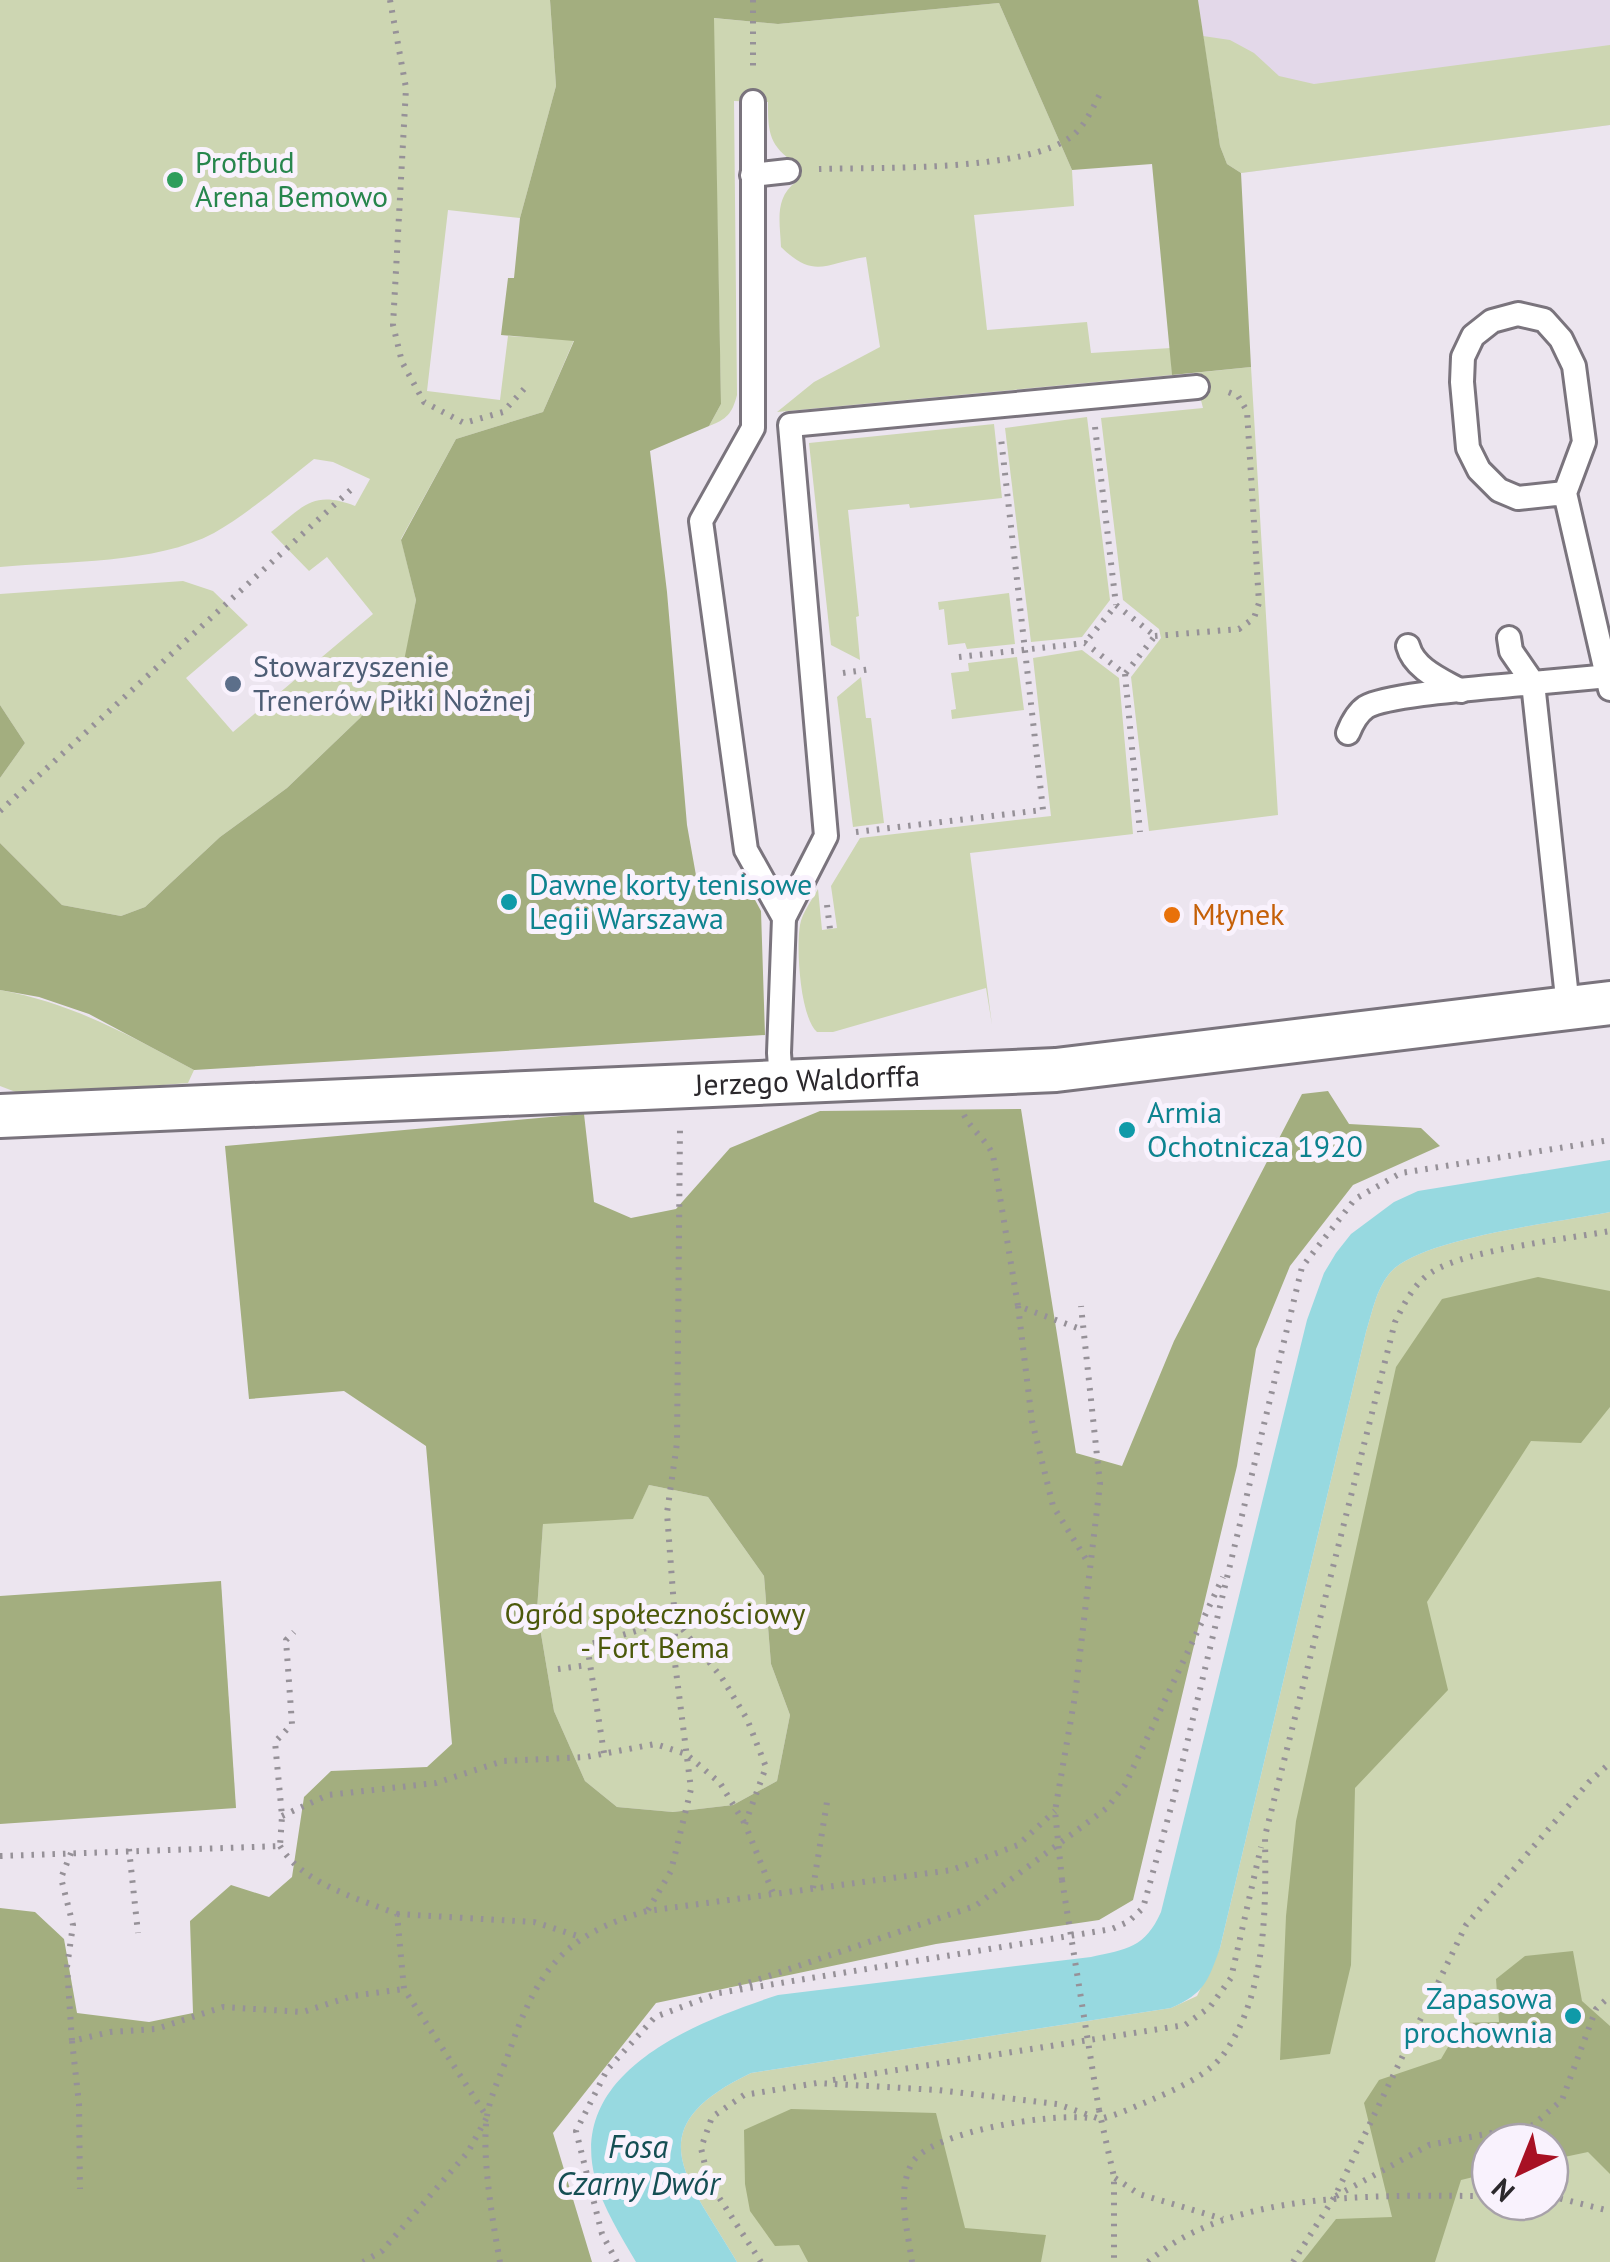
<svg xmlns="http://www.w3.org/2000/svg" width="1610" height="2262" font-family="'PT Sans',sans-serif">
<rect width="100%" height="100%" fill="#ece5ef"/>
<!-- built -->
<polygon fill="#e3d8e9" points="1198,0 1610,0 1610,125 1241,173 1220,146"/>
<!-- green -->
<g fill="#cdd6b2" fill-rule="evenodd">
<path d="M0 0H550L556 86 520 218 448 210 427 391 500 400 508 336 574 340 543 412 456 439 401 539 416 600 404 666 360 718 287 788 220 837 145 907 121 916 62 905 0 843V778L25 743 0 705V594L183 581 213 591 248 625 186 678 233 732 373 614 327 557 309 571 271 532C304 506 313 490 355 506L370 479 333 462 314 459C282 484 249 513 214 533 156 564 65 561 0 567Z"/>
<path d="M999 3 1072 170 1074 206 974 215 987 330 1087 322 1091 353 1171 348 1172 375 777 412 814 382 880 347 866 257C825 263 815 280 781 247 780 222 774 198 796 182L791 160C768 144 768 128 768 102L734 101 737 395C732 414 727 419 709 426L721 404 713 18 778 24Z"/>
<polygon points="1203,36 1230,40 1254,53 1279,76 1314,84 1610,45 1610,125 1241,173 1227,164 1220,146"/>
<polygon points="1251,367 1278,815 1149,831 1131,677 1161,638 1159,629 1123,600 1101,418 1203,408 1194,373"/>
<polygon points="1087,417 1110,600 1082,637 1031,642 1005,428"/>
<polygon points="994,424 1002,498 910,508 909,504 848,510 859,616 856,617 860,660 831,645 809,443"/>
<polygon points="1009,593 1015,644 967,649 965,643 948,645 944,609 939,610 938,602"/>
<path d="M1082 650 1119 678 1133 834 970 853 992 1025 986 988 833 1032H817C800 1017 796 948 800 925 802 913 812 900 818 889L822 930 837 928 831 886 860 838 1051 816 1033 658Z"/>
<polygon points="1017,657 1024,710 952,719 951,710 956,709 951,673 969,671 968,663"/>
<polygon points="861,677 866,718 871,718 884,823 853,827 837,697"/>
<path d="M0 990C75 1004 128 1035 194 1070L188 1083 38 1095 21 1094 0 1086Z"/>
<path d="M1610 1212V2262H737C688 2178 634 2129 751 2073L1171 2008 1197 1996 1220 1948 1366 1332C1372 1313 1376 1290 1389 1274 1417 1238 1561 1222 1610 1212ZM1490 2142H1550V2202H1490Z"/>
<polygon points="649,1485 708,1497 764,1576 771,1664 790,1715 777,1781 733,1805 673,1812 617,1807 585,1781 554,1711 537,1610 543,1523 632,1519"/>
</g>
<!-- forest -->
<g fill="#a3ae7f" fill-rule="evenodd">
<polygon points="550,0 1198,0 1220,146 1227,164 1241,173 1251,367 1172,375 1152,164 1072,170 999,3 778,24 714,18 721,404 709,426 650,451 667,592 687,825 697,881 748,887 761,911 765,1035 194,1070 89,1014 39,997 0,990 0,843 62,905 121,916 145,907 220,837 287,788 360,718 403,666 416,600 401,540 456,439 543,412 574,341 501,335 508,278 514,278 520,218 556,86"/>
<polygon points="0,705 25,743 0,778"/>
<path d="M1328 1091 1349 1124 1421 1128 1440 1146 1353 1185 1290 1266 1256 1349 1237 1466 1133 1900 1099 1920 936 1944 656 2003 553 2133 592 2262H0V1908L35 1912 64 1939 77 2013 149 2022 193 2013 190 1921 231 1885 269 1897 292 1877 304 1797 331 1771 427 1767 452 1744 426 1446 344 1391 249 1399 225 1146 584 1114 594 1202 631 1218 676 1209 730 1148 820 1111 1021 1109 1076 1453 1122 1466 1174 1341 1302 1094ZM649 1485 708 1497 764 1576 771 1664 790 1715 777 1781 733 1805 673 1812 617 1807 585 1781 554 1711 537 1610 543 1524 633 1519Z"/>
<polygon points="1538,1277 1610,1291 1610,1407 1581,1443 1531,1441 1427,1602 1448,1690 1355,1788 1351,1965 1330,2054 1280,2060 1286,1916 1296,1821 1396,1367 1442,1299"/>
<polygon points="221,1581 236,1808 0,1824 0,1596"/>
<polygon points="1573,1951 1582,2001 1610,2026 1610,2174 1588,2152 1550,2160 1550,2142 1490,2142 1490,2173 1461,2180 1435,2262 1302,2262 1336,2219 1392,2217 1364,2103 1379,2080 1441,2059 1462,2023 1499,2022 1496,1979 1525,1956"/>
<polygon points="791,2109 936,2113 965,2228 1046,2235 1041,2262 808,2262 799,2245 775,2246 750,2211 745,2184 744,2130"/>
</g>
<!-- water -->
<path fill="#97d9e0" d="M1610 1160V1212C1561 1222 1417 1238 1389 1274 1376 1290 1372 1313 1366 1332L1220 1948C1208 1981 1205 1993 1171 2008L751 2073C634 2129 688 2178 737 2262H636C621 2236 603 2208 595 2178 567 2070 699 2021 778 1995L1091 1957C1127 1949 1145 1948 1161 1912L1307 1320 1324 1273 1336 1253 1351 1234 1394 1202 1418 1191Z"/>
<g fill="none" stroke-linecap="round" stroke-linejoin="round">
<!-- lane casing -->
<g stroke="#7a747d" stroke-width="28">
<g id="lane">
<polyline points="753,102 753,428 701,521 746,850 784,918 779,1053 781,1082"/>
<polyline points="752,175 788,171"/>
<polyline points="1565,493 1518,498 1499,490 1479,470 1468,448 1462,382 1463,357 1473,336 1492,321 1518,314 1544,320 1561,339 1574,366 1584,442 1565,493 1610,689"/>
<polyline points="1509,638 1511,651 1533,683 1610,676"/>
<path d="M1408 646C1414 669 1442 680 1461 691"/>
<path d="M1348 733C1352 723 1357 713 1366 707 1390 693 1500 687 1533 683L1568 1007"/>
<polyline points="784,918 826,836 790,425 1197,387"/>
</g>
</g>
<!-- street casing -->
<g stroke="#7a747d" stroke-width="48">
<g id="street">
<path id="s1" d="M0 1116 1056 1070 1610 1003"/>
</g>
</g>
<!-- path -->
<g stroke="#969198" stroke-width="6" stroke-dasharray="2.5 8" stroke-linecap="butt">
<polyline points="390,0 406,88 393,325 402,362 424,402 464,423 503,412 524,389"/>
<polyline points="753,0 753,70"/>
<path d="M819 169C880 167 1026 172 1072 136 1086 125 1094 105 1102 90"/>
<polyline points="1095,427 1116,605"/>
<polyline points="1155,636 1239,629 1254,618 1259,603 1247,411 1238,396 1228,392"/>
<polyline points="959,657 1085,643 1125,674 1155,636 1116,605 1085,643"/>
<polyline points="843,673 871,669"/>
<polyline points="1125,674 1140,832"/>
<polyline points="0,811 356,485"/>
<polyline points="856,832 1043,810 1001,438"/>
<polyline points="827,905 830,929"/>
<path d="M964 1115C972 1131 986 1139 993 1155L1018 1306 1083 1330"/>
<polyline points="1018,1306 1032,1421 1053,1506 1089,1564"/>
<polyline points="676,1621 722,1678 747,1719 766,1767 745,1824 773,1893"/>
<polyline points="558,1669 588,1665"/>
<polyline points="604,1753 587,1645 675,1620"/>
<polyline points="282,1816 328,1795 436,1783 503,1761 586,1757 655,1744 686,1754 720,1783 745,1824"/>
<path d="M280 1846C303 1884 357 1898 397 1914L404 1989 487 2117 468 2152 382 2251 363 2262"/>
<polyline points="129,1849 138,1933"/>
<polyline points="71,1853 61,1878 73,1925 67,1967 72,2041 110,2032 156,2029 223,2007 303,2012 352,1996 404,1989"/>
<polyline points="0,1856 280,1846 282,1816 275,1742 292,1724 286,1640 294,1632"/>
<polyline points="1062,1880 1055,1811 1075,1696 1100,1484 1081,1306"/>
<polyline points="813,1888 827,1802"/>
<polyline points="648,1910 671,1871 691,1789 675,1663 675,1620 667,1513 677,1443 680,1128"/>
<polyline points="397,1914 534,1922 581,1937"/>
<polyline points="739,1986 975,1906 1107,1808 1125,1785 1223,1577"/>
<polyline points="72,2041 79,2104 80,2189"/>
<polyline points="833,2080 1185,2025 1210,2007 1231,1978 1261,1847"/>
<polyline points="1099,2110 1114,2177 1114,2262"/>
<polyline points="1115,2178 1139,2194 1223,2219"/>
<polyline points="1336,2196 1429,2145 1533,2125 1562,2100 1596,2009 1610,1996"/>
<polyline points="1550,2196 1610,2211"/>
<path d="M500 2262C493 2224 481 2154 487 2116 490 2097 500 2076 507 2058 536 1974 559 1936 647 1911L952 1870 1018 1845 1055 1811"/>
<polyline points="617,2262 602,2234 576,2131 607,2070 655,2017 719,1993 1112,1929 1128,1922 1143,1908 1175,1793 1302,1267 1355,1199 1401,1173 1610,1140"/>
<path d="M761 2262 709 2182 701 2148 712 2117 744 2095 817 2083 938 2090 1057 2104 1100 2119C1117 2115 1134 2107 1151 2100 1174 2090 1207 2076 1223 2055 1267 1995 1266 1908 1265 1836L1395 1322C1404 1304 1414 1283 1432 1272 1465 1250 1567 1239 1610 1231"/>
<path d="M912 2262C908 2231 896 2192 912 2163 931 2131 1053 2113 1088 2118"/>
<path d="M1148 2262C1232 2188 1385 2196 1490 2196"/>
<polyline points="1293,2262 1335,2196 1466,1925 1589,1782 1610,1763"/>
</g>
<!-- lane -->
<use href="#lane" stroke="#fff" stroke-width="22"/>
<!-- street -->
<use href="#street" stroke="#fff" stroke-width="42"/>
<!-- path-bridge -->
<polyline stroke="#969198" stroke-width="6" stroke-dasharray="2.5 8" stroke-linecap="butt" points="1062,1880 1099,2110"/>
</g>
<!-- markers -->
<circle fill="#2e9e5b" stroke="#f9f2fd" stroke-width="4" cx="175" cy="180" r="10"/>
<circle fill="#5c6f8a" stroke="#f9f2fd" stroke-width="4" cx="233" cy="684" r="10"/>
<g fill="#0f9aa8" stroke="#f9f2fd" stroke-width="4">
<circle cx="509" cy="902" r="10"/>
<circle cx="1127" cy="1130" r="10"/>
<circle cx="1573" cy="2016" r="10"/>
</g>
<circle fill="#e8710a" stroke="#f9f2fd" stroke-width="4" cx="1172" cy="915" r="10"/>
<g text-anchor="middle" stroke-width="10" stroke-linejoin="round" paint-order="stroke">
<!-- leisure labels -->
<g font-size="30" fill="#27864d" stroke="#f9f2fd" text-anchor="start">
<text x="195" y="173">Profbud<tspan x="195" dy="34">Arena Bemowo</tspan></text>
</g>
<!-- service labels -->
<g font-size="30" fill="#4e5e75" stroke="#f9f2fd" text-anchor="start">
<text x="253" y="677">Stowarzyszenie<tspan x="253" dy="34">Trenerów Piłki Nożnej</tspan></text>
</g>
<!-- culture labels -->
<g font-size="30" fill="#0d838f" stroke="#f9f2fd" text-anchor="start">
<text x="529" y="895">Dawne korty tenisowe<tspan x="529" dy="34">Legii Warszawa</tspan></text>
<text x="1147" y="1123">Armia<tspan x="1147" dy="34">Ochotnicza 1920</tspan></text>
<text x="1553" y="2009" text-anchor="end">Zapasowa<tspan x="1553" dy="34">prochownia</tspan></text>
</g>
<!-- food labels -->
<g font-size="30" fill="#c56008" stroke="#f9f2fd" text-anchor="start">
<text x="1192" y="925">Młynek</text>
</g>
<!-- street labels -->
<g font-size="30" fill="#2b282c" stroke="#f9f2fd">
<text dy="10" stroke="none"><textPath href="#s1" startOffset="808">Jerzego Waldorffa</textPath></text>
</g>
<!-- park labels -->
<g font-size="30" fill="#4c590b" stroke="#f9f2fd">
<text x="655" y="1624">Ogród społecznościowy<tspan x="655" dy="34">- Fort Bema</tspan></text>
</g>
<!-- water labels -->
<g font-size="32" font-style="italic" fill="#154f54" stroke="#f9f2fd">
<text x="638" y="2158">Fosa<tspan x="638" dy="37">Czarny Dwór</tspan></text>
</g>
</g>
<!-- north arrow -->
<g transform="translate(1520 2172) rotate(223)"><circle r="48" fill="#f9f2fd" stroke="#a7a1a9" stroke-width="2.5"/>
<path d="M0-8L18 38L0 25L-18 38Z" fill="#a81124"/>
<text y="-15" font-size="28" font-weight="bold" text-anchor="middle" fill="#2b282c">N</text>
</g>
</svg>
